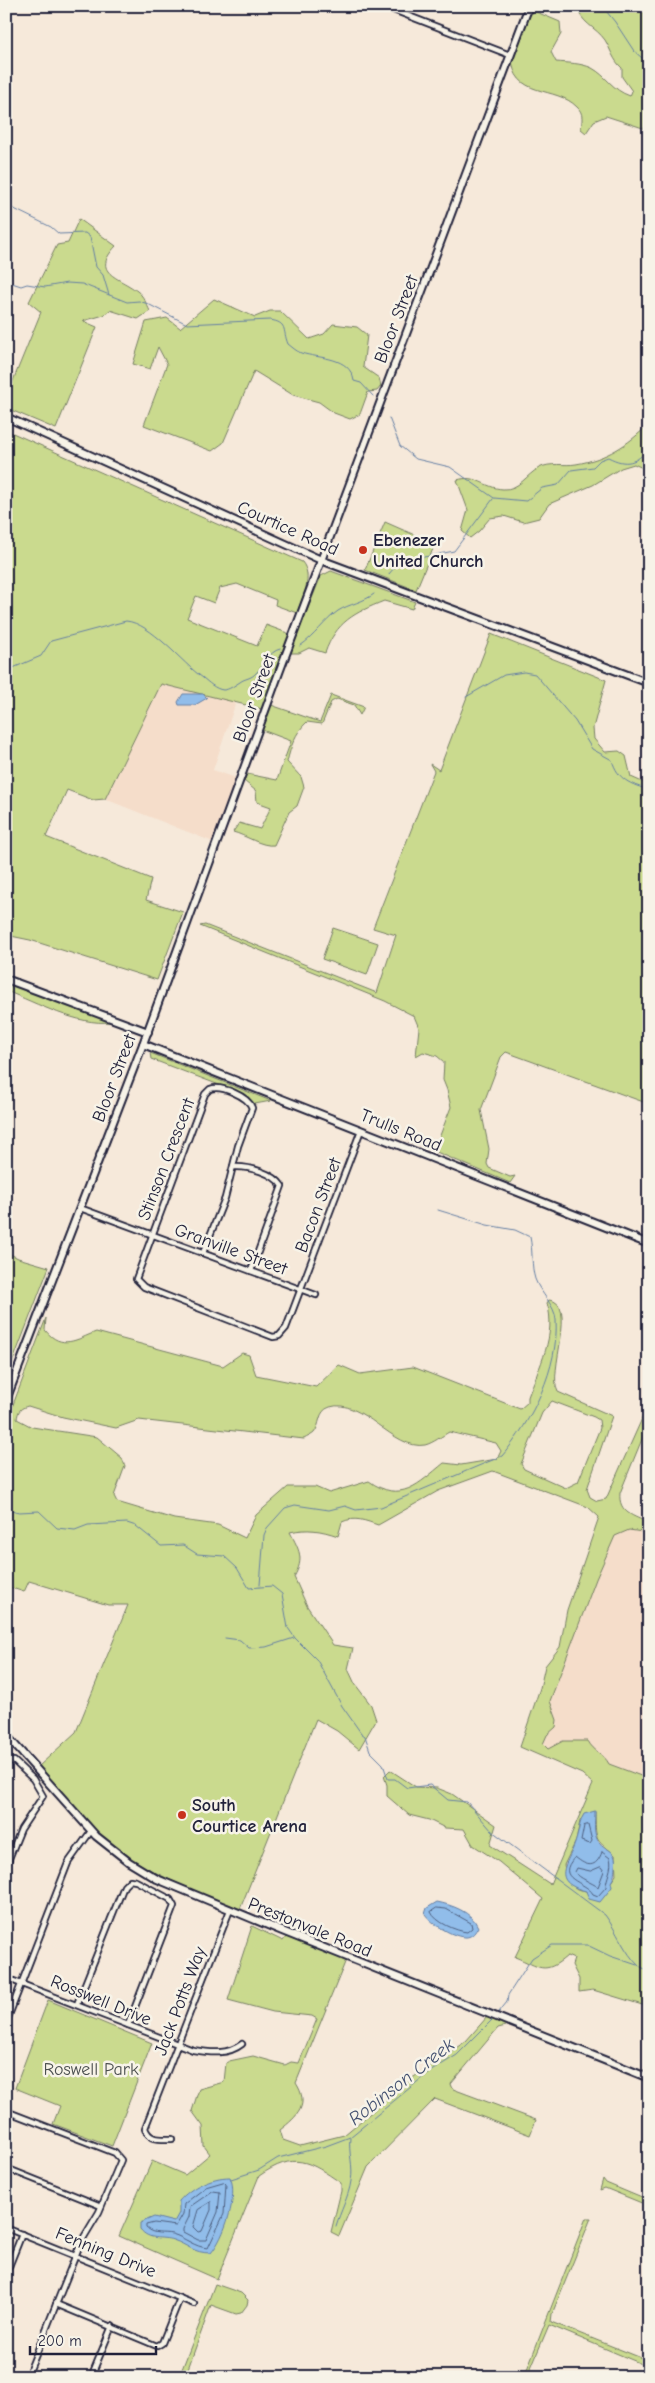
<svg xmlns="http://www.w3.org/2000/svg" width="655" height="2383" font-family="'Comic Neue',sans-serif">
<rect width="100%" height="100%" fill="#f6e9da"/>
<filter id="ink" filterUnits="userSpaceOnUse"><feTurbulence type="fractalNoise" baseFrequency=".02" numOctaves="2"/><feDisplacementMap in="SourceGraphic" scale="10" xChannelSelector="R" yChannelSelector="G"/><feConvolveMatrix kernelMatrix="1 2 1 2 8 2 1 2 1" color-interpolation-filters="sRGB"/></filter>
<g filter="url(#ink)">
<!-- built -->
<g fill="#f5ddca">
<polygon points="161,684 236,702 213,770 236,778 213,842 105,799"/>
<polygon points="619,1514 649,1525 649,1779 609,1764 522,1747"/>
</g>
<!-- green -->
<g fill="#cada8e" stroke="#767e64" fill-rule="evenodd">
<path d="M577 6H649V130L606 116 594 121 586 133 581 129C582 121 584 113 577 107 556 85 512 99 512 56 512 42 524 21 534 11L560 22 561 34 551 52 556 62C568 63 581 63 592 68 607 76 612 90 630 96L632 91 622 77V68C613 60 611 50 605 40 596 27 580 23 577 6Z"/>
<path d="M79 219 116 246C90 273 119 277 137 291 143 295 147 305 150 311L138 319 110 310 104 315 83 321 97 327 56 429 6 408V398L41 312 29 302 57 245 68 243Z"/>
<polygon points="214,299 255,317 270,311 280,311 309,339 324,334 333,324 357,327 367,335 363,367 379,378 381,386 377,391 368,392 360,414 350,419 334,413 319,402 293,395 254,371 223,443 212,451 144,425 167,364 158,347 150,369 133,364 146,322 167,318 180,328"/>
<path d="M649 424V471L634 464 621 468 593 485 549 504 539 518 523 522 504 516 490 518 479 531 470 538 462 531 468 510 457 480C477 474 484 488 503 489 519 490 526 475 539 468 550 462 565 466 576 464 606 459 628 445 649 424Z"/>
<path d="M6 430 302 562C314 577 302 597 297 613L275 605 276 600 237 584 220 588 214 603 196 596 187 618 257 646 266 625 290 634 262 709 161 684 105 799 93 800 67 790 46 837 151 879 146 900 183 912 157 980 30 940 6 935Z"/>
<polygon points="385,522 435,544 416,590 365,570"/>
<path d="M331 571 415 602 412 609 384 601C354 613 336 622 325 653L309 648 299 653H290L321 576Z"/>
<polygon points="491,634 606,680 593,728 594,739 605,752 619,751 626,756 631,777 649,785 649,1104 506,1052 501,1057 481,1110 489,1149 487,1164 489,1168 510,1177 515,1176 510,1183 434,1151 451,1107 447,1090 443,1080 444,1062 437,1056 423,1052 416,1056 419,1028 414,1016 385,1001 200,926 205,925 377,993 396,935 373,928 434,771 430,764 439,770"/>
<path d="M331 695 364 707 360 715 354 705 337 699 331 702 322 724 307 722C295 733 291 746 287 762L301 777 304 787 297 806 289 812 274 845C262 847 245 835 233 832L239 823 260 829 271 807 257 802 256 791 244 781 247 774 277 780 291 741 262 730 271 705 320 722Z"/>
<polygon points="333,928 378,943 367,975 322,959"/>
<path d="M6 983 111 1022C78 1026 37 1003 6 991Z"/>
<polygon points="150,1053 153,1054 271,1101 255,1104 243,1094 151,1059"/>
<polygon points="6,1252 18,1258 49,1267 6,1379"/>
<path d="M549 1300C579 1302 547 1372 558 1392L612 1416 587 1489 590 1497 597 1501 606 1499 649 1403V1422L620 1493C618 1513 634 1516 649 1523V1533L629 1530 615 1536 596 1579 550 1701 557 1720 556 1727 547 1735 543 1744 548 1749 563 1741H588C594 1752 604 1754 609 1764L649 1779V2007L593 1990 579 1992V1979L572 1965 574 1959 567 1956C544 1976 540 1967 515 1957L543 1899 499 1862 473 1845 464 1829 445 1828 429 1820 409 1815 387 1796V1785L384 1776 390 1770 416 1787 437 1788 452 1794 496 1825 490 1845 550 1884 593 1784 582 1774 520 1747 540 1688 545 1666 560 1647 567 1610 599 1517 588 1507 493 1471 438 1491 378 1525C366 1521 355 1516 342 1522L338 1536C321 1530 307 1528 290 1532 299 1550 305 1558 294 1577L307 1606 333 1645 353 1648 348 1669 355 1684 371 1705 376 1720 359 1749 337 1731 316 1719 240 1909C192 1890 146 1873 106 1840 81 1819 60 1791 39 1766L76 1732 128 1605H108L29 1581 24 1592 6 1586V1423L46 1318 45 1330C62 1351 77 1339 96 1332L223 1366 242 1353 249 1355 256 1375 316 1387 339 1365 360 1374 413 1367 520 1409 528 1402V1397C539 1367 557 1335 547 1303ZM552 1401 594 1417 599 1420 600 1428 578 1482 566 1488 524 1469 521 1464 542 1413ZM28 1406 63 1417 116 1428 139 1420 304 1439C307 1437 312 1435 314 1433 321 1425 317 1411 330 1407 361 1397 394 1451 425 1445 433 1443 442 1436 449 1432L496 1443 501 1451 497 1459 461 1465 444 1463C418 1484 401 1504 369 1481L329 1493 315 1487H288L256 1515 245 1538 218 1525 174 1519 117 1502 114 1496 125 1466 122 1458 97 1437 32 1427 17 1419C18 1411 20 1408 28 1406ZM595 1812C596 1840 593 1836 615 1855L616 1875 611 1882 586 1891 577 1889 568 1882 564 1865 576 1841 580 1821 584 1815Z"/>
<path d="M252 1926 283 1941 286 1937 346 1960 296 2083C310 2105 298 2116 280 2130L283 2140 300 2146 344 2135 411 2079 466 2041 487 2017 506 2026 498 2028 451 2084 453 2089 536 2120 530 2135 435 2099 368 2167 339 2236 331 2232 341 2191V2183C309 2161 295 2151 259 2176L217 2279 119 2236 152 2161 185 2175 210 2154 204 2146 203 2126 192 2111 199 2089 224 2082 226 2063 229 2061 253 2056 285 2065 291 2062 299 2063 317 2019 312 2016 273 2012 228 2000Z"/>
<polygon points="48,2000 152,2043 112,2146 53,2124 60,2106 15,2088"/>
<polygon points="603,2179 606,2183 649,2201 649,2206 605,2188 600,2190"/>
<polygon points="586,2218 591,2218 552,2314 551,2322 649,2361 649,2367 549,2325 527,2377 524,2377"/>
<polygon points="215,2284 241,2293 248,2300 247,2305 241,2313 236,2314 211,2305 185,2377 179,2377"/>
</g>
<!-- water -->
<g fill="#91bdea" stroke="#657fa4">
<polygon points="183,694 203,694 207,698 195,705 179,705 178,702"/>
<path d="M595 1811C595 1820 593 1831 597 1839 604 1852 618 1847 615 1867 614 1874 615 1876 611 1882L612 1887 600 1902 589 1899 586 1891C547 1881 570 1862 576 1840 579 1831 579 1823 584 1814Z"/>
<path d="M437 1902C452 1905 472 1912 478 1927 475 1932 473 1936 467 1937 454 1938 432 1924 425 1914L427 1908Z"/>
<path d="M230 2177C239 2195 224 2238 211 2253 193 2253 188 2245 173 2240 161 2236 149 2241 140 2229V2223L154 2217 174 2222 179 2213V2201C191 2187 211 2177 230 2177Z"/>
</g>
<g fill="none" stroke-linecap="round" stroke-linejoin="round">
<!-- shore -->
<g stroke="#4e6081" stroke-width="1">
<polygon points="588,1825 592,1841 590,1844 581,1841 584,1826"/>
<path d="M602 1852 610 1858C613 1869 606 1877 606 1887L598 1896 593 1894C586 1881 553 1880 575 1857 587 1867 596 1869 602 1852Z"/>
<path d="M601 1867 604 1871 598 1887C591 1882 580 1879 575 1872L577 1868 590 1871Z"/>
<path d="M437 1908 446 1909 471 1923 472 1928 467 1932C456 1931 435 1922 431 1912Z"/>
<path d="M224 2182 226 2184 224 2214 208 2248C194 2247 186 2238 172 2234 162 2232 154 2235 146 2228V2225L154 2223 176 2226 183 2214 184 2204 206 2187Z"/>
<polygon points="213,2191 220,2192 218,2212 206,2240 198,2240 183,2232 183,2229 189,2217 190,2207"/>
<polygon points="211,2202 211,2210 202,2231 198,2232 193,2227 198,2210"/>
</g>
<!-- stream -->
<g stroke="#657fa4" stroke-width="1">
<polyline points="602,6 615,22 634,51 649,64"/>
<path d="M649 104C644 126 641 149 649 170"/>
<polyline points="6,205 51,227 59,234 85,233 90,237 96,267 103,275 109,295"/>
<path d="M6 281 21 286 27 284 45 287 67 283 82 284 127 302 139 301 148 304 187 324 270 320C288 323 282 329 288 344 292 347 296 351 301 353 320 359 350 356 354 381L361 383 373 396"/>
<path d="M389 418 400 446 416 459 450 467 494 498 526 501 542 488 558 485 571 470 593 467 600 460 608 457C626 466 636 464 649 448"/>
<polyline points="389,574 399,562 454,551 493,499"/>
<path d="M300 646C315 636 324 621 338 611 349 604 364 602 374 594"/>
<path d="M6 671 41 656 51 641 126 621C151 623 182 663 203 678 208 682 215 689 223 690 229 690 235 685 240 682 245 678 251 679 256 673 265 665 268 652 280 649"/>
<path d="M466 697 504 675 524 672 535 674 575 721 592 749 612 760C618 780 630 784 649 790"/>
<path d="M6 1509 19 1512 39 1511 57 1528 75 1530 88 1525 127 1523 136 1526 161 1546 183 1545 197 1554 224 1556 237 1568 249 1588 272 1586 282 1594 288 1628 295 1638 317 1660 342 1706 361 1733 365 1736 370 1751 383 1764 388 1779H395L407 1788 430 1785 448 1800 467 1802 492 1831 605 1915C617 1931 624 1952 639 1966"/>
<path d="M260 1585 264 1535 267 1528 285 1508 295 1505 329 1510 345 1506 356 1510 381 1507 502 1456C532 1421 559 1367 556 1320 555 1305 540 1293 535 1279 531 1266 533 1251 530 1237L515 1230 487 1225 438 1210"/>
<polyline points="225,1638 240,1640 249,1648 266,1647 294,1638"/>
<polyline points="641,1967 649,1971"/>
<polyline points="499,2012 507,2002 508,1995 532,1958 552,1945 587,1945 610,1956 637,1965"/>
<polyline points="231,2179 259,2170 278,2158 326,2146 350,2137 428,2073 457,2055 493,2019"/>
<path d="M336 2226C340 2212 349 2196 351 2181 354 2166 348 2153 350 2138"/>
</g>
<!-- street casing -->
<g stroke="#22223b" stroke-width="8">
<g id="street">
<polyline points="383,6 510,55"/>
<path d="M233 1167C249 1166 274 1173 282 1186L251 1271"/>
<polyline points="80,1208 316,1295"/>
<path d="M203 1253 225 1198 238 1146 252 1108C248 1096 221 1085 210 1089L205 1094 136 1279 144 1287 273 1337 279 1336 286 1328 361 1130"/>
<polyline points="6,1762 14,1761 33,1779 43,1796 21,1829 6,1866"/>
<path d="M6 1978 193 2050C211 2053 228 2055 242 2044"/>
<polyline points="77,2004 124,1886 130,1880 136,1881 170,1899 174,1906 128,2025"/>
<polyline points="6,2023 68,1863 91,1831"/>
<polyline points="6,2111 115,2153 121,2160 99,2212 81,2242 27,2377"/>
<path d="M172 2139C161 2139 149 2141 145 2128L230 1910"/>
<polyline points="6,2168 101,2206"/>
<polyline points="6,2228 194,2304"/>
<polyline points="6,2274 22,2234"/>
<polyline points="56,2304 157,2346 162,2343 180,2298"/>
<polyline points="91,2377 112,2326"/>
</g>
</g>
<!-- secondary casing -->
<g stroke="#22223b" stroke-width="10">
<g id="secondary">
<polyline points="6,417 321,560 649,683"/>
<polyline points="6,979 148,1032"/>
<polyline points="143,1044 649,1244"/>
<polyline points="6,1400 143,1044 280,670 529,6"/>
<polyline points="6,1735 96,1836 129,1862 157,1879 282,1931 649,2078"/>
</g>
</g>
<!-- street -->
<use href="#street" stroke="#f7f3e8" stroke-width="4.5"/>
<!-- secondary -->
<use href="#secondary" stroke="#f7f3e8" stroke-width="6"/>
</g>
</g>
<!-- markers -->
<g fill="#c8321e" stroke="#f7f3e8" stroke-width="2">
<circle cx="363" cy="550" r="5"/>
<circle cx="182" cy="1815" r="5"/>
</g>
<g text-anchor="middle" stroke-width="5" stroke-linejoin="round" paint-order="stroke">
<!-- street labels -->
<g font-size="18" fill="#22223b" stroke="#f7f3e8">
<text transform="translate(396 319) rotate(-69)" y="6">Bloor Street</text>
<text transform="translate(288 528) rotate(24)" y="6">Courtice Road</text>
<text transform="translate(254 698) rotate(-70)" y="6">Bloor Street</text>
<text transform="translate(114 1078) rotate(-69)" y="6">Bloor Street</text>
<text transform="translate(401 1130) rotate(22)" y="6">Trulls Road</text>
<text transform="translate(166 1159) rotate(-69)" y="6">Stinson Crescent</text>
<text transform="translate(318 1205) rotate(-69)" y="6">Bacon Street</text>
<text transform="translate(231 1249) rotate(20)" y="6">Granville Street</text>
<text transform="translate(310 1927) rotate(22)" y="6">Prestonvale Road</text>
<text transform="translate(101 2000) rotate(22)" y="6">Rosswell Drive</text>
<text transform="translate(180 2001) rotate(-69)" y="6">Jack Potts Way</text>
<text transform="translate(106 2252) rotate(22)" y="6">Fenning Drive</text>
</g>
<!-- poi labels -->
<g font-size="18" font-weight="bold" fill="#22223b" stroke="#f7f3e8" text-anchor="start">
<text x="373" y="546">Ebenezer<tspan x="373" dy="21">United Church</tspan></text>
<text x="192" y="1811">South<tspan x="192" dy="21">Courtice Arena</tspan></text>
</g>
<!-- park labels -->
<g font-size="18" fill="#4c5050" stroke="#f7f3e8">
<text x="91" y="2075">Roswell Park</text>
</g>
<!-- water labels -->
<g font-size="19" font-style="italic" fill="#435070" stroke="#f7f3e8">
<text transform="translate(401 2081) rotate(-38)" y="7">Robinson Creek</text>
</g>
</g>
<!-- margin -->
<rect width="655" height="2383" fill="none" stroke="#f7f3e8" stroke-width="25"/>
<rect x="12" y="12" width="630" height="2358" fill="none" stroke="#22223b" stroke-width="2" filter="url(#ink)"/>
<!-- scale -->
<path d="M30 2346v8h126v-8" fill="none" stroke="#22223b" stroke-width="2.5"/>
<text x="38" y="2346" font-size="15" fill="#22223b" stroke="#f7f3e8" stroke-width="4" paint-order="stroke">200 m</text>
</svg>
